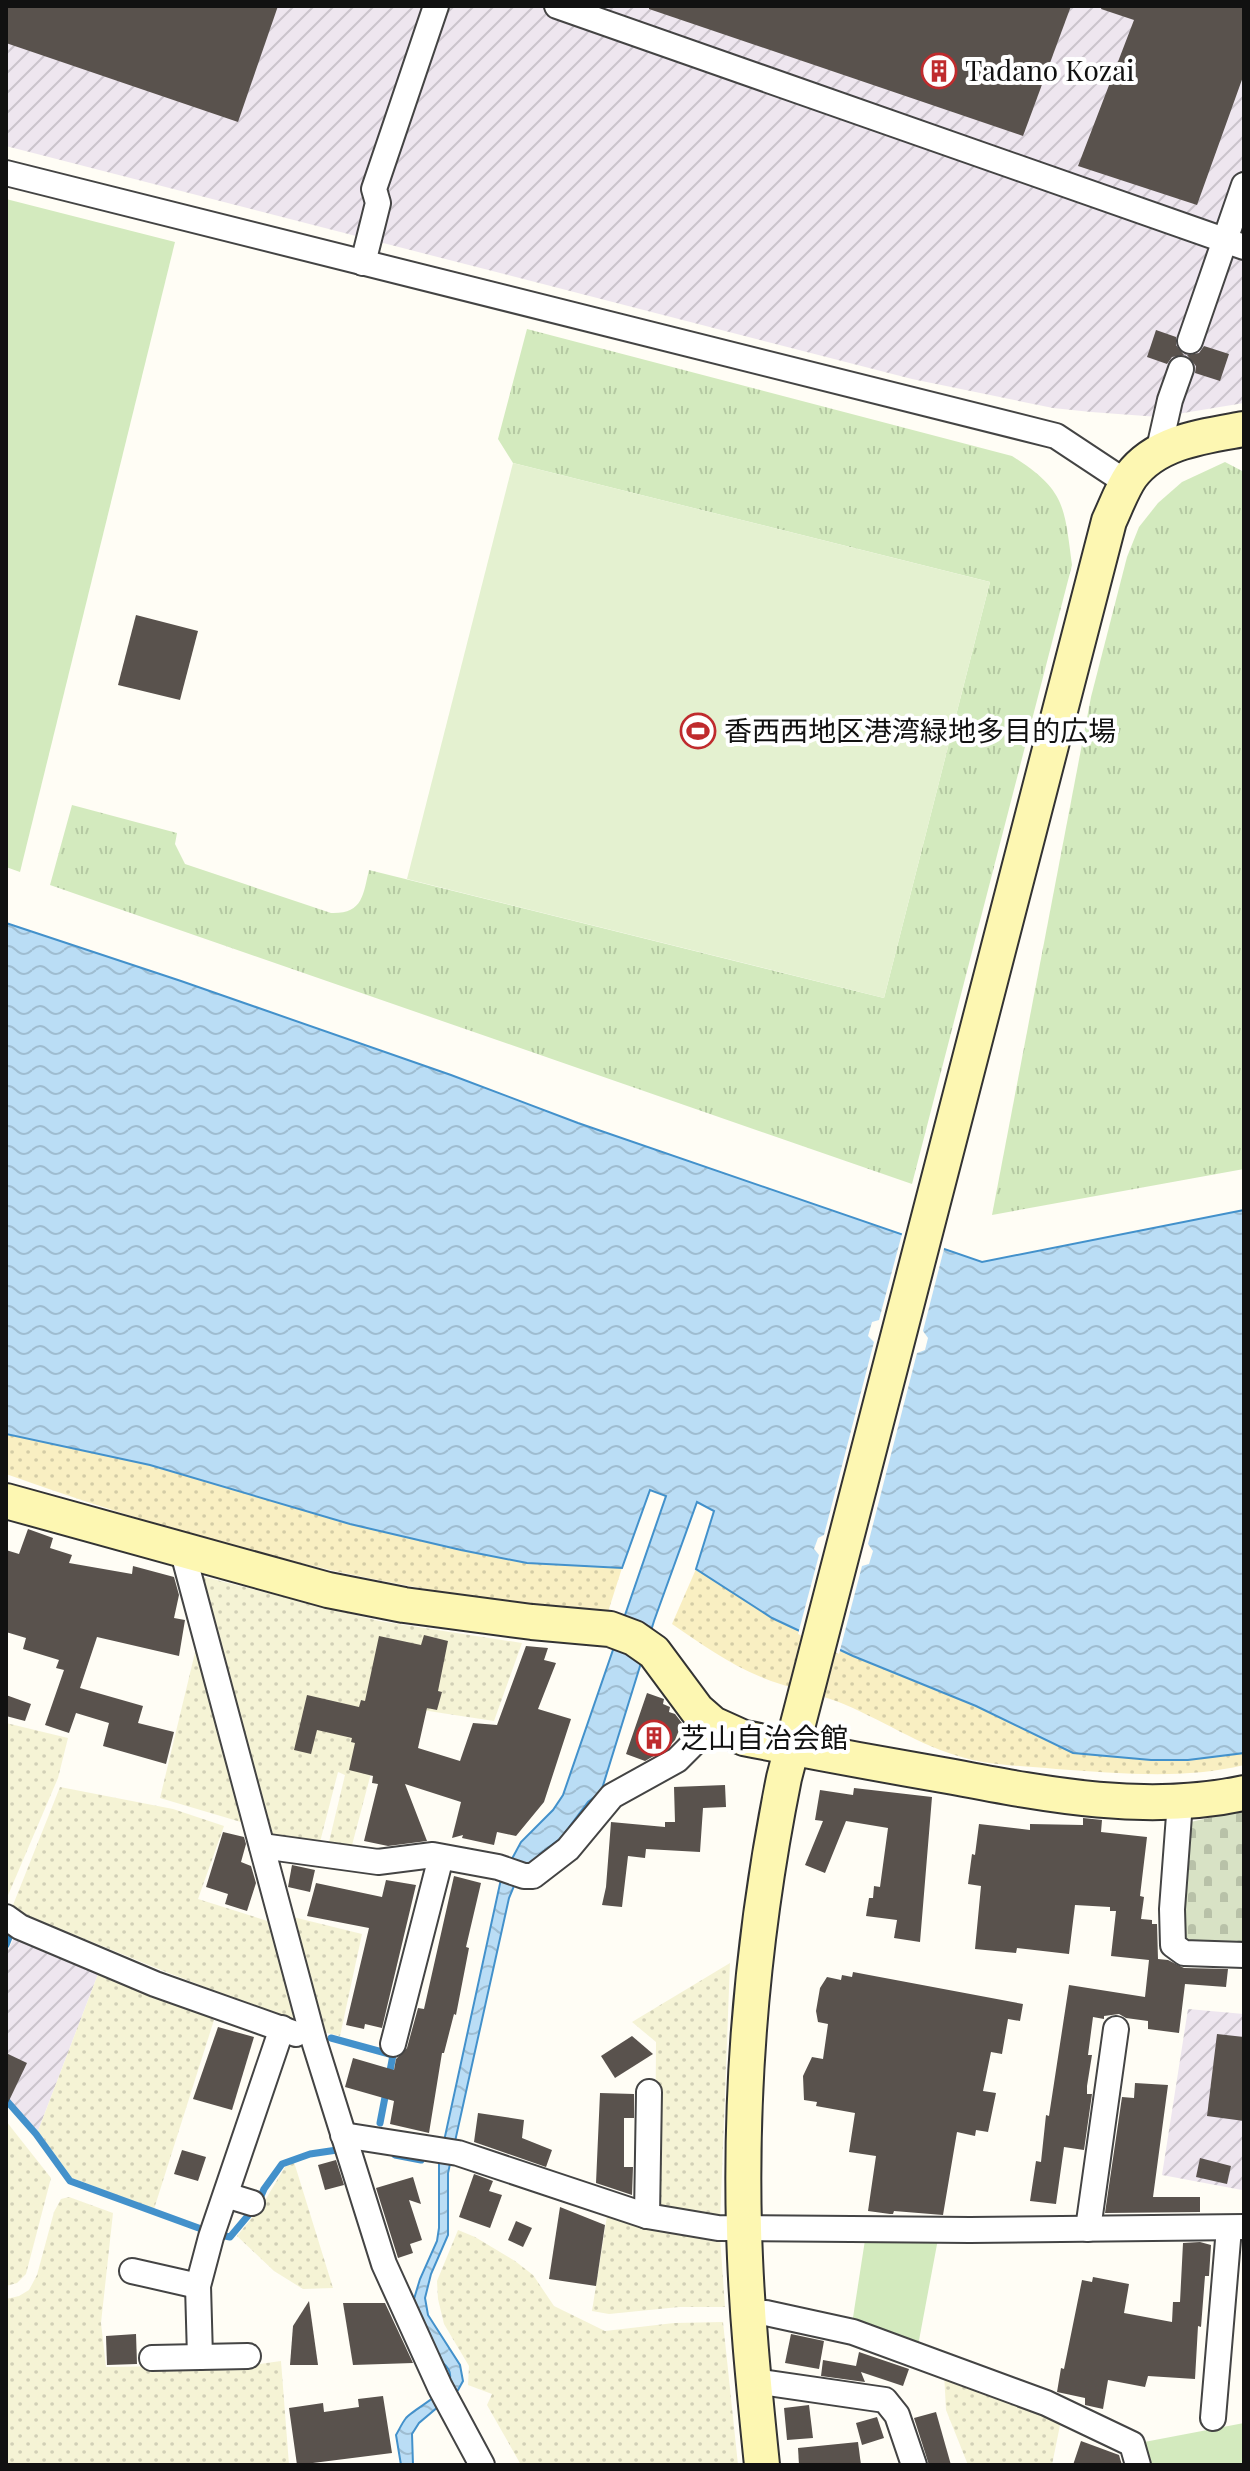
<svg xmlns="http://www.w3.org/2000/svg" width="1250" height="2471" font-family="'Playfair Display','Noto Sans JP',serif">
<defs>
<pattern id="industrial-furrows" width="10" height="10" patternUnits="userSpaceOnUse" patternTransform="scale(2)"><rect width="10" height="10" fill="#eee6ef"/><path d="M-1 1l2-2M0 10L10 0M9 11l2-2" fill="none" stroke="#cbc4cc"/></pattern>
<pattern id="farmland-dots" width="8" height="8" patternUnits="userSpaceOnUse" patternTransform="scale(2)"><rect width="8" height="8" fill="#f5f3d5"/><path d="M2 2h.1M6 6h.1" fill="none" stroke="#d1cfb6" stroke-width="1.8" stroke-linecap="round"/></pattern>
<pattern id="sand-dots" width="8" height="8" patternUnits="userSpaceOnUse" patternTransform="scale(2)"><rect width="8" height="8" fill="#f9efc2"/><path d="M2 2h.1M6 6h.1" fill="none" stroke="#d4cca6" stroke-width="1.8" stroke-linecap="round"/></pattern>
<pattern id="cemetery-stones" width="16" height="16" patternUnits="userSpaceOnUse" patternTransform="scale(2)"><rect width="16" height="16" fill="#d8e2c5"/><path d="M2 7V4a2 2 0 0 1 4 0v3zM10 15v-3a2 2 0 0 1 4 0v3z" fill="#b8c1a8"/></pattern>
<pattern id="park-tufts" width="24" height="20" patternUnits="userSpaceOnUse" patternTransform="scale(2)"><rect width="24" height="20" fill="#d3eabe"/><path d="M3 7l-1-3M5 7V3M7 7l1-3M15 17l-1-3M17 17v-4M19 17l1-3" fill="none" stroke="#b4c8a2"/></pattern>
<pattern id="water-waves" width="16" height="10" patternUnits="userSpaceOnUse" patternTransform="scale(2)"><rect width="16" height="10" fill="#baddf5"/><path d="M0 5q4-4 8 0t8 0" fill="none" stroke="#9fbdd1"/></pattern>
</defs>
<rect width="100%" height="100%" fill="#fffdf5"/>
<!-- industrial -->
<g fill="url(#industrial-furrows)">
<polygon points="6,6 1244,6 1244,403 1159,417 1091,412 1053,408 912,379 6,146"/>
<polygon points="17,1932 100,1969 38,2131 6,2096 6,1954"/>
<polygon points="1188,2009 1244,2014 1244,2220 1242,2190 1162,2175"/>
</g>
<!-- farmland -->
<g fill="url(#farmland-dots)">
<polygon points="197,1575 379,1621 522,1643 494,1721 389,1705 351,1849 328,1846 345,1775 338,1772 319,1846 267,1837"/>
<polygon points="199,1636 251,1825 160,1798"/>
<polygon points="6,1723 68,1738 58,1778 6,1900"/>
<polygon points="60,1787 173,1809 224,1826 198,1899 277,1924 299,2017 291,2020 166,1972 28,1916 13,1905"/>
<polygon points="293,1917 362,1934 340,2036 323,2032"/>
<polygon points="730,1963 720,2223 666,2216 655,2197 656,2042 632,2022"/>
<polygon points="100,1969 214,2020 154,2209 72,2178 38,2131"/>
<polygon points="6,2121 51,2178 26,2274 17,2283 6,2286"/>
<polygon points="294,2162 333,2288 303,2289 274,2271 237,2236 261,2207 285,2167"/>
<polygon points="69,2197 113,2213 101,2323 106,2367 252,2365 281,2361 289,2465 6,2465 6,2299 19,2296 29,2290 37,2275 54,2212 61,2199"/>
<polygon points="607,2216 681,2233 720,2237 725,2307 679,2307 609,2314 592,2311"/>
<polygon points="458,2230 475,2237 515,2261 533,2275 554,2306 605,2331 674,2323 723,2322 738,2465 521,2465 487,2405 492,2394 468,2385 469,2366 444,2324 438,2299 437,2281"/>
<polygon points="944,2372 1061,2420 1052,2465 968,2465 946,2410"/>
</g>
<!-- grass -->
<g fill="#d3eabe">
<polygon points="6,199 175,242 20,872 6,867"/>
<polygon points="938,2239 917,2351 852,2324 865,2240"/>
<polygon points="1244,2423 1244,2465 1146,2465 1139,2443"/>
</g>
<!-- sand -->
<g fill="url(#sand-dots)">
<path d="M6 1434 150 1465 350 1524 461 1550 527 1563 622 1568 607 1615C541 1605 474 1598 409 1586 271 1561 138 1521 6 1474Z"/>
<path d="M696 1569 772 1618 853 1656 976 1706 1073 1753 1151 1760H1188L1244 1753V1765C1182 1780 1119 1773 1056 1769 1026 1766 994 1766 965 1758 919 1746 880 1718 836 1701 812 1692 785 1687 761 1677 729 1664 700 1643 672 1624Z"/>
</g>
<!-- cemetery -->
<polygon fill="url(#cemetery-stones)" points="1244,1810 1244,1952 1179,1943 1186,1823"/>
<!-- park -->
<g fill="url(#park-tufts)">
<path d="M527 329 1012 456C1065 490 1064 504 1072 565L912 1184 50 885 72 805 177 833 175 844 185 864 331 913C363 914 363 895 369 870L884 998 990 582 513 463 498 439Z"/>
<polygon points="1225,462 1244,472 1244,1169 992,1215 1091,697 1127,557 1139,527 1158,503 1182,482"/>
</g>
<!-- pitch -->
<polygon fill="#e4f1d0" points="513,463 990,582 884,998 407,879"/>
<!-- water -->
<path fill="url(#water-waves)" stroke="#4391cb" stroke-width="2" d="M6 923 181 981 451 1075 578 1123 982 1262 1244 1210V1753L1188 1760H1151L1073 1753 976 1706 853 1656 772 1618 696 1569 714 1511 697 1502 654 1621 601 1792 588 1802 561 1838 540 1854 516 1881 509 1898 448 2173V2235L431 2274 425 2298 428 2315 460 2365 463 2381 458 2390 419 2423 412 2434 413 2465H401L396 2435C399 2430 402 2423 406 2418 417 2405 469 2385 443 2363L418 2314 414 2299 420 2279 437 2241 439 2228V2164L501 1879 521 1842 553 1810 563 1795 666 1496 650 1490 622 1568 527 1563 461 1550 350 1524 150 1465 6 1434Z"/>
<!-- pier -->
<polygon fill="#fffdf5" points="903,1230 945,1245 923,1331 928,1338 925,1350 917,1353 868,1544 873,1551 869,1564 862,1566 839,1654 798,1634 819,1555 814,1549 818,1538 824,1535 874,1342 868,1336 872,1322 879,1320"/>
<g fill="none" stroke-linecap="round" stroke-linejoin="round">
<!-- stream -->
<g stroke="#4391cb" stroke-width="7">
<polyline points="6,1945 10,1935"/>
<polyline points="331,2038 393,2055 389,2076"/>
<polyline points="6,2100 36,2134 70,2181 204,2230"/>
<polyline points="380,2123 386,2092"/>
<polyline points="395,2155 421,2160"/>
<polyline points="220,2235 230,2237 257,2205 264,2189 282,2164 310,2154 337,2150"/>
</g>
</g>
<!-- building -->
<g fill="#59524d">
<polygon points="6,6 278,6 238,122 6,43"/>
<polygon points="649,6 1071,6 1023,136 649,9"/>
<polygon points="1102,6 1244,6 1244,74 1197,205 1078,166 1134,20 1101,9"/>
<polygon points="1156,330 1176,337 1176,345 1184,355 1172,357 1167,364 1147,357"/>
<polygon points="1204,346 1229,354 1220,381 1195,373 1196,366 1187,355 1199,353"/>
<polygon points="136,615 198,631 180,700 118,685"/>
<polygon points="28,1529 53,1538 50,1548 72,1555 69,1563 132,1574 133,1566 174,1577 179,1595 174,1618 185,1620 179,1656 97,1637 80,1688 143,1706 138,1723 174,1732 166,1764 103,1746 109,1723 76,1713 69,1733 45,1725 64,1670 56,1668 59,1660 23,1649 26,1638 6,1632 6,1550 19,1554"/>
<polygon points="424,1635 448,1641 438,1691 442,1692 437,1710 427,1708 418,1748 460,1761 473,1723 497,1725 526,1646 548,1648 544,1660 556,1663 538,1709 571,1719 544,1802 516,1836 497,1832 494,1845 462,1838 463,1835 452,1838 461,1802 405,1784 427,1841 388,1846 364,1841 378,1784 372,1783 373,1776 349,1770 355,1743 351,1742 352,1738 317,1730 311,1754 294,1750 307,1695 359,1707 361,1700 365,1701 379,1636 421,1645"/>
<polygon points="647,1693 664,1699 663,1704 670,1707 669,1712 675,1714 682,1723 675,1740 668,1748 645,1761 626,1754"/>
<polygon points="6,1695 31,1704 25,1721 6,1716"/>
<polygon points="725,1785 726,1807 703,1808 700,1852 646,1849 645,1858 628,1856 622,1907 602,1905 606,1887 611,1822 665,1827 665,1822 675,1822 674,1787"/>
<polygon points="854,1788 932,1797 920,1942 894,1938 897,1920 866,1916 869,1898 873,1898 874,1886 880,1887 888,1828 846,1821 825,1873 805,1865 823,1821 815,1820 820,1790 853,1795"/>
<polygon points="1083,1818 1102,1820 1101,1832 1147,1837 1140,1896 1144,1897 1141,1919 1152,1920 1152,1924 1157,1924 1158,1959 1168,1960 1184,1968 1228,1969 1226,1987 1185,1984 1179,2033 1148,2029 1148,2021 1126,2018 1119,2014 1104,2016 1104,2019 1093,2017 1088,2055 1092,2055 1087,2086 1087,2094 1092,2094 1084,2150 1064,2147 1056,2204 1030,2201 1036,2161 1041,2162 1046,2115 1049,2116 1069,1985 1145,1997 1149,1960 1111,1956 1116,1911 1110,1911 1110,1907 1075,1905 1069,1954 1017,1948 1016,1953 975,1949 981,1886 968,1884 972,1854 975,1855 979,1824 1030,1830 1030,1824 1083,1825"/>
<polygon points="223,1832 244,1837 246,1844 241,1862 251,1866 256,1883 247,1911 225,1904 228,1894 206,1887"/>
<polygon points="292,1865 315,1870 310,1892 288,1887"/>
<polygon points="454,1876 481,1883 466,1947 469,1948 456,2015 454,2014 444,2053 442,2053 429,2133 390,2124 394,2101 345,2087 353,2058 394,2070 396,2059 407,2048 418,2008 424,2009"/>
<polygon points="386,1880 416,1885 382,2028 365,2024 364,2029 346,2025 369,1928 307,1916 316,1883 382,1897"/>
<polygon points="853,1972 1023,2004 1020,2021 1008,2019 1002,2054 991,2052 983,2091 996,2093 988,2132 976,2130 975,2136 957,2132 943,2215 894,2211 893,2214 890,2214 868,2211 876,2156 849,2152 855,2113 816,2106 817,2102 804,2100 803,2076 812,2057 823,2059 828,2024 818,2022 816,2011 820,1988 827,1977 841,1980 842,1975 852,1977"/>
<polygon points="218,2027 254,2037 232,2110 193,2099"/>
<polygon points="1217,2034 1244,2037 1244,2121 1207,2116"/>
<polygon points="632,2036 653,2054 615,2078 601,2056"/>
<polygon points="6,2053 27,2063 6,2107"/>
<polygon points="1135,2083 1168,2085 1153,2197 1200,2197 1200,2212 1105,2213 1122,2097 1134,2098"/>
<polygon points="600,2093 634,2094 634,2118 624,2118 624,2167 633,2167 632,2195 596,2183"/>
<polygon points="478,2113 524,2120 522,2138 552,2150 546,2167 474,2142"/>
<polygon points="182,2150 206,2157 198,2181 174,2174"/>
<polygon points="1200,2158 1231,2166 1227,2184 1196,2177"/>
<polygon points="336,2160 344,2185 325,2190 318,2165"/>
<polygon points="474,2174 493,2181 489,2191 502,2195 490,2228 459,2217"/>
<polygon points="413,2177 421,2204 409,2200 422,2240 410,2244 413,2253 398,2258 376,2188"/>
<polygon points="560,2207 605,2225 596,2286 549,2279"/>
<polygon points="516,2221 532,2228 523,2247 508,2240"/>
<polygon points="1200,2242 1211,2245 1209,2276 1205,2276 1201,2327 1198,2326 1195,2379 1148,2376 1145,2387 1108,2380 1103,2409 1085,2405 1085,2398 1057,2392 1061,2368 1064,2369 1082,2280 1092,2282 1093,2277 1129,2284 1124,2313 1172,2322 1173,2302 1180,2302 1183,2243"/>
<polygon points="309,2301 318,2365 290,2365 293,2326"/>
<polygon points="343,2303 385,2303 413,2363 353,2365"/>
<polygon points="136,2334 137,2364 107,2365 106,2336"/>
<polygon points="791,2334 824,2341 819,2369 785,2363"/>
<polygon points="859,2352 909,2369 903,2386 861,2372 865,2382 821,2376 823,2360 856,2366"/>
<polygon points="383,2396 392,2453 297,2465 289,2408 323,2403 324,2412 359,2407 358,2399"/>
<polygon points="809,2405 813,2438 787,2440 784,2408"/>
<polygon points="936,2412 951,2465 929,2465 914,2418"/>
<polygon points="877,2417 884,2438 862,2445 856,2423"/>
<polygon points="1081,2441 1119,2455 1122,2465 1073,2465"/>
<polygon points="858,2442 861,2465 799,2465 798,2448"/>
</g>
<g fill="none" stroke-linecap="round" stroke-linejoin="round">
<!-- street casing -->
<g stroke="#444" stroke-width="28">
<g id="street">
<polyline points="557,6 1244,247"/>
<polyline points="6,173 1056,436 1127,483"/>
<polyline points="363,263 378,203 374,189 436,6"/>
<polyline points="1190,341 1244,185"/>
<polyline points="1158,453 1170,400 1181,369"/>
<polyline points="182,1549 314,2041 384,2264 440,2387 482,2465"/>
<polyline points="1180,1802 1172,1909 1173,1945 1184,1953 1244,1955"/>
<polyline points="262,1846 378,1862 433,1855 498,1867 524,1876 533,1876 568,1849 612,1796 677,1760 713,1724"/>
<polyline points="6,1917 20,1927 155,1984 296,2034"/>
<polyline points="393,2044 441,1857"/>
<polyline points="343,2135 458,2153 647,2216 718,2228 970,2230 1244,2227"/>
<polyline points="226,2195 252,2203"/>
<polyline points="647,2216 649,2092"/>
<polyline points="1088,2229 1116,2029"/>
<polyline points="132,2271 198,2286"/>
<polyline points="749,2314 766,2313 853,2332 1046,2403 1132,2444 1138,2465"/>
<polyline points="200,2357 198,2286 211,2237 282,2028"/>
<polyline points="152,2358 248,2356"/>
<polyline points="754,2381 885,2400 897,2415 914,2465"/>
<polyline points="1213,2418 1229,2228"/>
</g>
</g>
<!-- secondary casing -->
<g stroke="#333" stroke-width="38">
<g id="secondary">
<path d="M6 1501 328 1590 404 1605 532 1622 610 1629 634 1638 654 1652 697 1710 713 1724 744 1738C814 1752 884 1765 954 1777 1048 1795 1148 1814 1244 1793"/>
<path d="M762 2465C754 2387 746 2308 744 2229 740 2077 754 1927 784 1778L1109 521C1116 506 1122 489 1131 476 1157 441 1205 436 1244 429"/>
</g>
</g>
<!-- street -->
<use href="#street" stroke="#fff" stroke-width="24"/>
<!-- secondary -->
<use href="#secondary" stroke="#fdf7b2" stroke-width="34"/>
</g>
<!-- icons -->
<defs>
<g id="building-ring" transform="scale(1.8)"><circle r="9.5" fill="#fff" stroke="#bf2b2d" stroke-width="1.5"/><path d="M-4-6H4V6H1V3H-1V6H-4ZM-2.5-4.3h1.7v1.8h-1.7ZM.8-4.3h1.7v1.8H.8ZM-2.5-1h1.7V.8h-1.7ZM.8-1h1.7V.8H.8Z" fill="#bf2b2d"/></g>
<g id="stadium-ring" transform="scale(1.8)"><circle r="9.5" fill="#fff" stroke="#bf2b2d" stroke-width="1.5"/><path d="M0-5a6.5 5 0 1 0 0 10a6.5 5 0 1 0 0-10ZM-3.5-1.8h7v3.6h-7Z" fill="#bf2b2d"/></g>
</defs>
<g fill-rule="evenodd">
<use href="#building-ring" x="939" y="71"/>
<use href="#stadium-ring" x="698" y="731"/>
<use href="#building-ring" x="654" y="1738"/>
</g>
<g text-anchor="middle" stroke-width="8" stroke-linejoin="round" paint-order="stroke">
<!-- poi labels -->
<g font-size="28" fill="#111" stroke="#fff" text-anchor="start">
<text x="965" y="81">Tadano Kozai</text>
<text x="724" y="741">香西西地区港湾緑地多目的広場</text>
<text x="680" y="1748">芝山自治会館</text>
</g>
</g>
<!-- border -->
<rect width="1250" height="2471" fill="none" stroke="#111111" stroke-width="16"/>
</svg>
